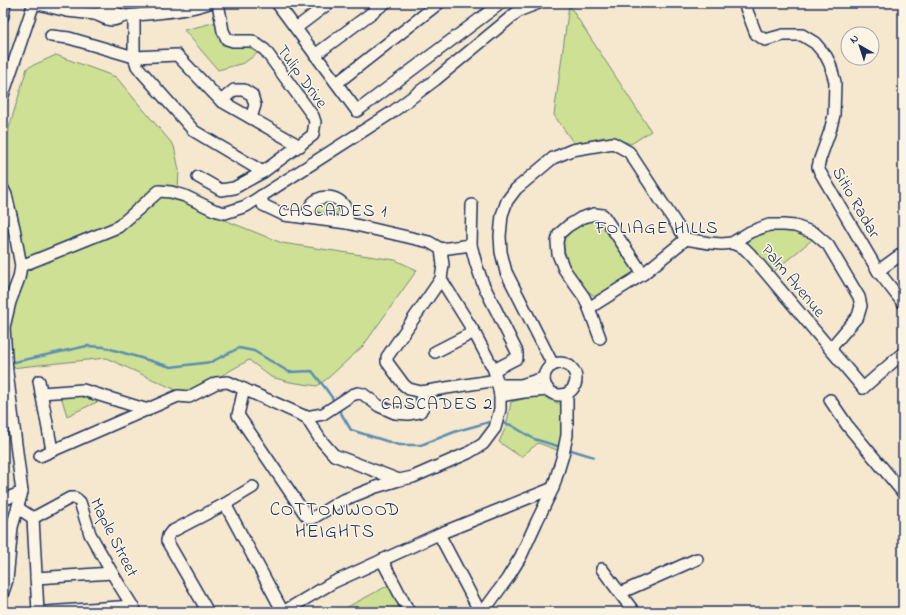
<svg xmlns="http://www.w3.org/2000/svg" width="906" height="615" font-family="'Indie Flower',sans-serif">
<rect width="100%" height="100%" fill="#f6e8cf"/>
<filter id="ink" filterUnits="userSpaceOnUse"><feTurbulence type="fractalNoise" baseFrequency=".025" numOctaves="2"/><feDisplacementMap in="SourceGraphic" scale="8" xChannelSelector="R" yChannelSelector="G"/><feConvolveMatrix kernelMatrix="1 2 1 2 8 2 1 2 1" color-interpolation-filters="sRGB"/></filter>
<g filter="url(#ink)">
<!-- green -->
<g fill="#cde094" stroke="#748879">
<polygon points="55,3 126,3 127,13 89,10"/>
<polygon points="569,5 651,131 631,144 620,140 603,137 575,145 554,115"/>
<polygon points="217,22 222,37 222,45 253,46 259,52 244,63 218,70 184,30"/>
<polygon points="56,55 116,77 174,146 179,170 178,190 186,199 213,216 227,221 282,243 395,260 417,270 363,346 328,378 317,386 290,382 271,377 249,360 187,395 106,358 11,368 9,327 21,281 10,196 3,172 3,148 27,68"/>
<path d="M332 200 337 206 339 211 334 215C326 215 316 216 316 206L320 202Z"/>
<path d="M591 219H598L602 221 636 270V276L598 298C581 289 567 267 564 248 564 244 563 239 565 236 569 228 583 223 591 219Z"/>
<path d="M774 230C790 230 800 232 814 238L772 273 746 242 758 234Z"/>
<polygon points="76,394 99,401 67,416 61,396"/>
<polygon points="542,394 548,399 563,405 565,421 560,451 538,443 521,457 499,442 506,427 511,402"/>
<polygon points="389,585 403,612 338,612"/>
</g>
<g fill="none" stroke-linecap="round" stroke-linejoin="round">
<!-- stream -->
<g stroke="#5c8db1" stroke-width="2.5">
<polyline points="10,363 87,346 104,347 171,367 211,362 239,348 254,351 289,372 312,371 326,389 335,402"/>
<polyline points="338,408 351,430 399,445 421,445 457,431 493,421"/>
<polyline points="499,422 511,425 534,439 561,447"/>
<polyline points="568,449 594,457"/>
</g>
<!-- minor casing -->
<g stroke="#1b2f5e" stroke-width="14">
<g id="minor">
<polyline points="277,3 357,111 497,6 494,3"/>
<polyline points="744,3 756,34 765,40 783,35 802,35 815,43 826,56 830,64 835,82 834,115 830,131 820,159 818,167 820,172 878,271 903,303"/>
<path d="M95 14C101 16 106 20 112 20 117 20 122 16 127 16 154 13 182 12 209 3"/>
<polyline points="3,16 5,3"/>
<polyline points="134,16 134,57 137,66 141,71 194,131 263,172"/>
<polyline points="296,28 329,3"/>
<polyline points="51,36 69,38 134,57 177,55 221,101 300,146"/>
<polyline points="315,55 385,3"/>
<polyline points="337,83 439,3"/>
<polyline points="3,95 34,3 67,11 95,14 108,11 113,12 125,16"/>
<polyline points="221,101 234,90 244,90 252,95 255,105 251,118"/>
<polyline points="198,177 221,190 234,188 263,172 313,135 315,122 313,116 265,50 252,41 233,41 227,39 223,31 218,3"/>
<polyline points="3,189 6,195 14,228 21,266 19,278 10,302 4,327 7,372 22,492 12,527 7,580 3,592"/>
<polyline points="261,196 263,205 284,215 347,223 429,242 441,249 471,245"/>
<polyline points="472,205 471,245 476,264 483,284 517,352 517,358 494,370"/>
<path d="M307 218C308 215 308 212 309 209 316 191 344 194 347 213 348 216 347 220 347 223"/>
<polyline points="732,243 750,232 769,225 784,225 795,226 814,233 828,245 859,297 861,306 858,316 830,349"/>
<polyline points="21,266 118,227 159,191 171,192 185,196 214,210 225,213 246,206 391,113 435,80 516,13 523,9 539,3"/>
<polyline points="878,271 903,253"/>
<polyline points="441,279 387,357 387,362 404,385 409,389 421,392 497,380"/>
<polyline points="589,308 643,274 686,239"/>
<polyline points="600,338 589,308 584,297 564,269 558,254 557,242 559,234 568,226 581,218 594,214 603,215 643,274"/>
<polyline points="435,352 474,332"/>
<circle cx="560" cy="379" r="16"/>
<polyline points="553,365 506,272 501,252 500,236 502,215 507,201 516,189 553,158 572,150 613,143 629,152 686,239 709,243 722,244 732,243 744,248 751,255 863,388"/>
<polyline points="39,381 52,450"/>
<polyline points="498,385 521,385 544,378"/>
<polyline points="863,388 903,353"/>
<polyline points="244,389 238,415 305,514 309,518 313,518 341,501 376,487 399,480"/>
<polyline points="41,393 83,390 148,410"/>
<polyline points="500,396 524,392 548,390"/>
<polyline points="830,400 847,425 900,489 903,493"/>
<polyline points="306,417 323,414 352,395 358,393 363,394 379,406 395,413 408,414 420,412 423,407 421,392"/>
<polyline points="40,456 178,396 189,397 216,383 228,382 306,417 320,439 334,455 399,480 413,477 468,453 483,444 495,428 500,409 500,396 498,385 494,370 474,332 441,279 443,265 441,249"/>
<polyline points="3,500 22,492"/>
<polyline points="225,504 283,612"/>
<polyline points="18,508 33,518 70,498 75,498 80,502 90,534 112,573 136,612"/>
<polyline points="33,518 38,612"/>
<polyline points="439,534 480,612"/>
<polyline points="382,560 409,612"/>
<polyline points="602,569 634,612"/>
<polyline points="36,578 112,573"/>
<polyline points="620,593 697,559"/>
<polyline points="46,612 132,606"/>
<polyline points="208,612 167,541 168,536 171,532 225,504 253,487"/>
<polyline points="283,612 332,583 439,534 553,488"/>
<polyline points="483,612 507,579 521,556 537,521 553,488 563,455 567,435 567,394"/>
</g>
</g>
<!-- minor -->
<use href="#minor" stroke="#fcf5e5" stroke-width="11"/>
</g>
</g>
<g text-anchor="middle" stroke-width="3" stroke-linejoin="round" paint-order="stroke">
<!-- street labels -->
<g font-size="17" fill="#1b2f5e" stroke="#fcf5e5">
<text transform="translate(303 76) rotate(54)" y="6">Tulip Drive</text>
<text transform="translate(857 202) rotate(60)" y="6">Sitio Radar</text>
<text transform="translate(794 280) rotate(50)" y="6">Palm Avenue</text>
<text transform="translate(115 537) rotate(63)" y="6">Maple Street</text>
</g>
<!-- neighbourhood labels -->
<g font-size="18" letter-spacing="1" fill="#1b2f5e" stroke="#fcf5e5">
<text x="333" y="216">CASCADES 1</text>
<text x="657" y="233">FOLIAGE HILLS</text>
<text x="437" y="409">CASCADES 2</text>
</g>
<!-- quarter labels -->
<g font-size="19" letter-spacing="1" fill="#1b2f5e" stroke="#fcf5e5">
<text x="335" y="515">COTTONWOOD<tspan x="335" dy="22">HEIGHTS</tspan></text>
</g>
</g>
<!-- margin -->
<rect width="906" height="615" fill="none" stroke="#fcf5e5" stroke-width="16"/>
<rect x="8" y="8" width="890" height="599" fill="none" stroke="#1b2f5e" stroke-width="1.5" filter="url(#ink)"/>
<!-- north arrow -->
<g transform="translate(860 46) rotate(321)"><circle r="19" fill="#fcf5e5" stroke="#a2a6af"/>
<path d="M0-3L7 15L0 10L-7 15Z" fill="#1b2f5e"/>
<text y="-6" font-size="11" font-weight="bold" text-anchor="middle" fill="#1b2f5e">N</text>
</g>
</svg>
